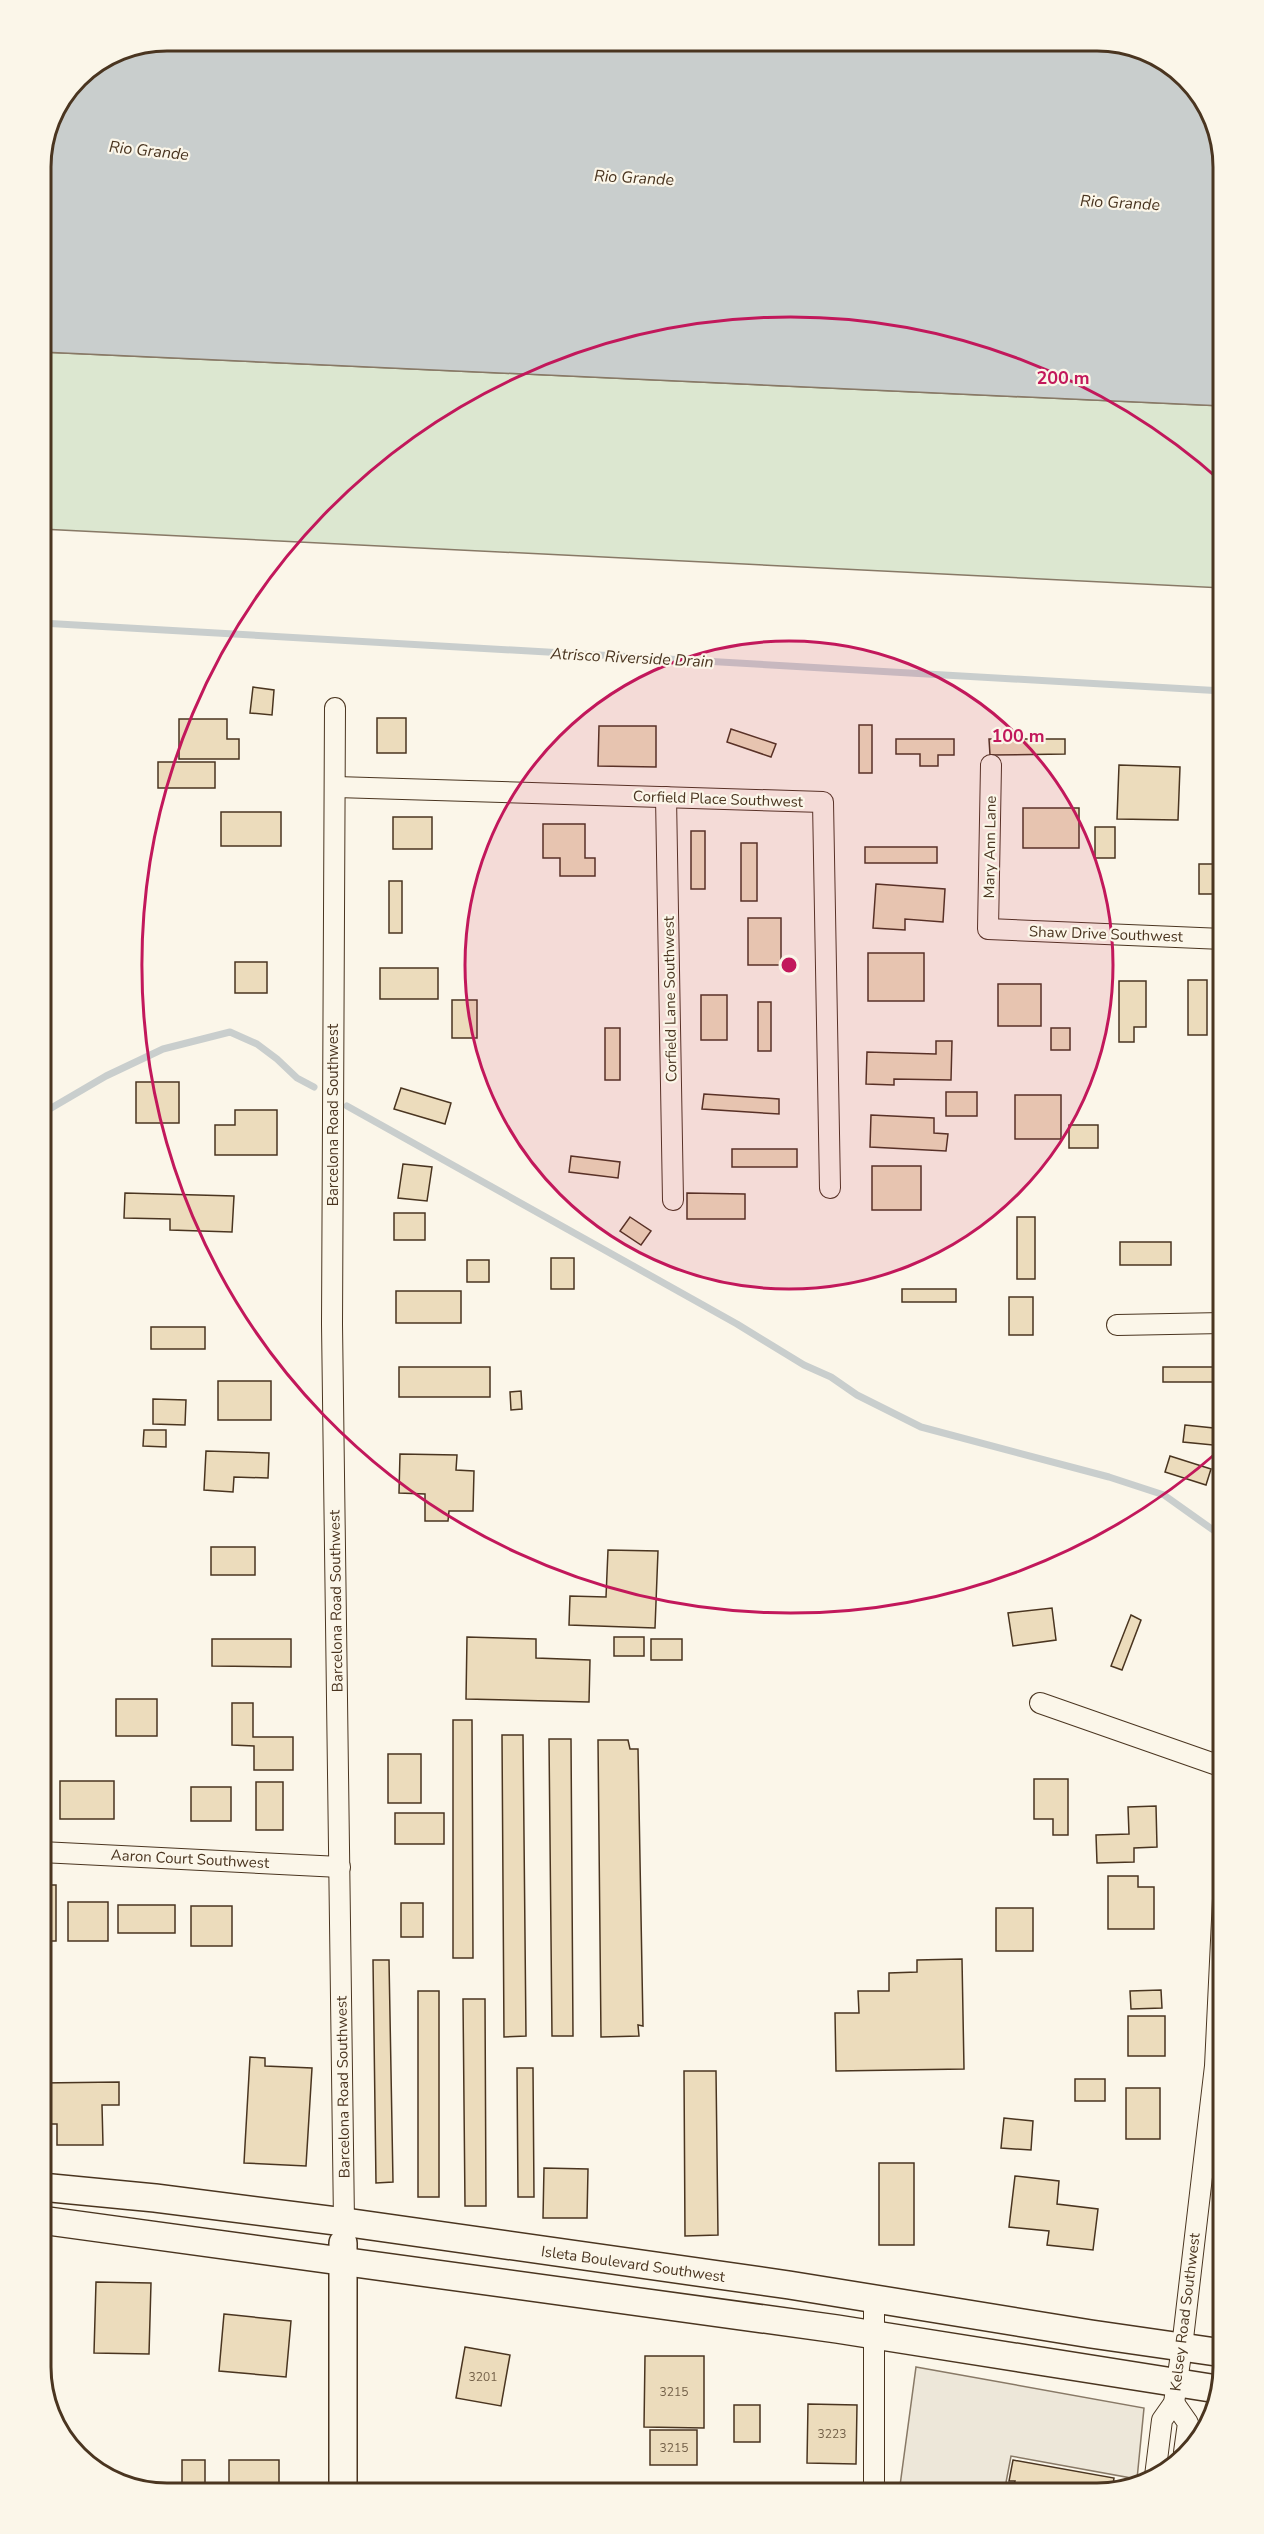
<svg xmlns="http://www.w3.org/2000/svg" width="1264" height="2534" font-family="'Nunito Sans',sans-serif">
<rect width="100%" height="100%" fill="#fbf6e9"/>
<!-- green -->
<polygon fill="#dce7d0" stroke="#887966" stroke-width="1.5" points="41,352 1223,406 1223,588 41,529"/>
<!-- parking -->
<polygon fill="#ede7d9" stroke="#887966" stroke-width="1.5" points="916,2367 1144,2408 1137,2479 1011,2456 1004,2493 899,2493"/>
<!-- water -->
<polygon fill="#c9cecd" stroke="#887966" stroke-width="1.5" points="167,41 1105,41 1174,66 1214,119 1223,167 1223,406 41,352 41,159 50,118 78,77 119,50"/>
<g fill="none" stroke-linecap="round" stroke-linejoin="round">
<!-- stream -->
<g stroke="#c9cecd" stroke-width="7">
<polyline points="41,623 1223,691"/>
<polyline points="347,1106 737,1324 804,1365 831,1377 857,1395 921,1427 1109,1477 1164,1495 1223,1537"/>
<polyline points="41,1114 106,1076 163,1049 230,1032 257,1044 277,1059 297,1078 314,1087"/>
</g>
</g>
<!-- building -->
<g fill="#ecdcbc" stroke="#4a3520" stroke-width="1.5">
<polygon points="253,687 274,690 272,715 250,713"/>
<rect x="377" y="718" width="29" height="35"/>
<polygon points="179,719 227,719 227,739 239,739 239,759 179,759"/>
<rect x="859" y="725" width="13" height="48"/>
<polygon points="599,726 656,726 656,767 598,766"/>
<polygon points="731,729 776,744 771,757 727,742"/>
<polygon points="896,739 954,739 954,755 938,755 938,766 920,766 920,754 896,754"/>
<polygon points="989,739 1065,739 1065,754 990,755"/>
<rect x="158" y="762" width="57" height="26"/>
<polygon points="1119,765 1180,767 1178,820 1117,819"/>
<rect x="1023" y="808" width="56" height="40"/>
<rect x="221" y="812" width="60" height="34"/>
<rect x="393" y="817" width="39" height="32"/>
<polygon points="543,824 585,824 585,858 595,858 595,876 560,876 560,858 543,858"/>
<rect x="1095" y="827" width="20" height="31"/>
<rect x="691" y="831" width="14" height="58"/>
<rect x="741" y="843" width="16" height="58"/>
<rect x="865" y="847" width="72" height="16"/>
<rect x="1199" y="864" width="24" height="30"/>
<rect x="389" y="881" width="13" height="52"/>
<polygon points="876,884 945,889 943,922 905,919 905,930 873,928"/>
<rect x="748" y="918" width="33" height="47"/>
<rect x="868" y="953" width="56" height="48"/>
<rect x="235" y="962" width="32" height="31"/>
<rect x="380" y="968" width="58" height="31"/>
<rect x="1188" y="980" width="19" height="55"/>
<polygon points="1119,981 1146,981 1146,1027 1134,1027 1134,1042 1119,1042"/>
<rect x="998" y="984" width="43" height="42"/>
<rect x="701" y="995" width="26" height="45"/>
<rect x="452" y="1000" width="25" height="38"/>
<rect x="758" y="1002" width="13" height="49"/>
<rect x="605" y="1028" width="15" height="52"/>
<rect x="1051" y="1028" width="19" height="22"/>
<polygon points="936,1041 952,1041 951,1080 894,1079 894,1085 866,1084 867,1052 936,1054"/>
<rect x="136" y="1082" width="43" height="41"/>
<polygon points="401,1088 451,1103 445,1124 394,1109"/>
<rect x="946" y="1092" width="31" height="24"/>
<polygon points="704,1094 779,1099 779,1114 702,1109"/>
<rect x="1015" y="1095" width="46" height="44"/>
<polygon points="235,1110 277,1110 277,1155 215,1155 215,1125 235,1125"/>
<polygon points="871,1115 934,1118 934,1133 948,1134 946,1151 870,1147"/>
<rect x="1069" y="1125" width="29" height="23"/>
<rect x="732" y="1149" width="65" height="18"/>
<polygon points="571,1156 620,1162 618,1178 569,1172"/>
<polygon points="403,1164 432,1167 427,1201 398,1198"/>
<rect x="872" y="1166" width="49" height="44"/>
<polygon points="125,1193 234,1196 232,1232 170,1230 170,1219 124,1218"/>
<polygon points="687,1193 745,1194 745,1219 687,1219"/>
<rect x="394" y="1213" width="31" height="27"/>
<polygon points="630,1217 651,1231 641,1245 620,1231"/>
<rect x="1017" y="1217" width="18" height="62"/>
<rect x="1120" y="1242" width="51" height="23"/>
<rect x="551" y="1258" width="23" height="31"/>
<rect x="467" y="1260" width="22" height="22"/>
<rect x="902" y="1289" width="54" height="13"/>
<rect x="396" y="1291" width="65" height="32"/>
<rect x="1009" y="1297" width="24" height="38"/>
<rect x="151" y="1327" width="54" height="22"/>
<rect x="399" y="1367" width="91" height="30"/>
<rect x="1163" y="1367" width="53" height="15"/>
<rect x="218" y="1381" width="53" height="39"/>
<polygon points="521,1391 522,1409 511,1410 510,1392"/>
<polygon points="153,1399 186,1400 185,1425 153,1424"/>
<polygon points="1185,1425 1223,1429 1223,1446 1183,1442"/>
<polygon points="144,1430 166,1430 166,1447 143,1446"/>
<rect x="41" y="1442" width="5" height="16"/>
<polygon points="206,1451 269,1453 268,1478 234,1477 233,1492 204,1490"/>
<polygon points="400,1454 457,1455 456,1470 474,1471 473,1511 449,1511 448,1521 425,1521 425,1494 399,1493"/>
<rect x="1222" y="1455" width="1" height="39"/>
<polygon points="1170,1456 1211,1469 1206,1485 1165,1472"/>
<rect x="211" y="1547" width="44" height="28"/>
<polygon points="608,1550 658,1551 655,1628 569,1625 570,1596 606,1597"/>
<polygon points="1052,1608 1056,1640 1013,1646 1008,1613"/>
<polygon points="1131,1615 1141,1620 1122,1670 1111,1666"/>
<polygon points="467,1637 536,1639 536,1658 590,1660 589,1702 466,1699"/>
<rect x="614" y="1637" width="30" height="19"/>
<polygon points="212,1639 291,1639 291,1667 212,1666"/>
<rect x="651" y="1639" width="31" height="21"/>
<rect x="116" y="1699" width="41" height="37"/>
<polygon points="232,1703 253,1703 253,1737 293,1737 293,1770 254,1770 254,1746 232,1745"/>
<polygon points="453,1720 472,1720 473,1958 453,1958"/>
<polygon points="502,1735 523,1735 526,2036 504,2037"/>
<polygon points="549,1739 571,1739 573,2036 552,2036"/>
<polygon points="598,1740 628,1740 630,1749 638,1749 643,2026 638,2025 639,2036 601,2037"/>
<rect x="388" y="1754" width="33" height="49"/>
<rect x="41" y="1756" width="1" height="51"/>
<polygon points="1034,1779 1068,1779 1068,1835 1053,1835 1053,1819 1034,1819"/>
<rect x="60" y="1781" width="54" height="38"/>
<rect x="256" y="1782" width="27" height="48"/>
<rect x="191" y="1787" width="40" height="34"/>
<polygon points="1156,1806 1157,1847 1134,1848 1134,1862 1097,1863 1096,1835 1129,1834 1128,1807"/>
<rect x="395" y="1813" width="49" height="31"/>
<polygon points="1108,1876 1138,1876 1138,1887 1154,1887 1154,1929 1108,1929"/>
<rect x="41" y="1885" width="15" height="56"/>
<rect x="68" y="1902" width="40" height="39"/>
<rect x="401" y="1903" width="22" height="34"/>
<rect x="118" y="1905" width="57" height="28"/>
<rect x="191" y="1906" width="41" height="40"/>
<rect x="996" y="1908" width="37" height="43"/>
<polygon points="962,1959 964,2069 836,2071 835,2013 859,2013 858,1991 889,1991 889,1973 917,1972 917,1960"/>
<polygon points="373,1960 389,1960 393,2182 376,2183"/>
<polygon points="1161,1990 1162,2008 1131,2009 1130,1991"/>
<rect x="418" y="1991" width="21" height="206"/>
<polygon points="463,1999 485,1999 486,2206 465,2206"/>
<rect x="1128" y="2016" width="37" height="40"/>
<polygon points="250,2057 265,2058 265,2066 312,2068 306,2166 244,2163"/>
<polygon points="517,2068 533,2068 534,2197 518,2197"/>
<polygon points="684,2071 716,2071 718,2235 685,2236"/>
<rect x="1075" y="2079" width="30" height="22"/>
<polygon points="119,2082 119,2105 102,2105 103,2145 57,2145 57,2124 41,2124 41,2083"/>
<rect x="1126" y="2088" width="34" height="51"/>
<polygon points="1004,2118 1033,2121 1031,2150 1001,2148"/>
<rect x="879" y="2163" width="35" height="82"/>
<polygon points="544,2168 588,2169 587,2218 543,2218"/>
<polygon points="1015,2176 1059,2181 1057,2204 1098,2209 1093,2250 1047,2245 1049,2231 1009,2227"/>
<polygon points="96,2282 151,2283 149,2354 94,2353"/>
<polygon points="224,2314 291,2321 286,2377 219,2371"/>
<polygon points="465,2347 510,2355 501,2406 456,2398"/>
<polygon points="645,2356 704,2356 704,2428 644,2427"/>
<polygon points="808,2404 857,2405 856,2464 807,2463"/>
<rect x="734" y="2405" width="26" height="37"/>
<rect x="650" y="2430" width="47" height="35"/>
<rect x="182" y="2460" width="23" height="31"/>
<rect x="229" y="2460" width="50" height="33"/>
<polygon points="1013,2460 1114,2478 1112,2490 1097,2494 1013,2493 1015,2481 1009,2481"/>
</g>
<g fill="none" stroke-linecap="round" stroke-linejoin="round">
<!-- street casing -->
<g stroke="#4a3520" stroke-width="22">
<g id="street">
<polyline points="335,708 332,1324 344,2222"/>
<polyline points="991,765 988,929 1223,939"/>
<polyline points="336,787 823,802 830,1188"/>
<polyline points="666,797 673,1200"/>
<polyline points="1117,1325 1223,1323"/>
<polyline points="1040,1703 1223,1767"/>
<polyline points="41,1852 340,1867"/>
<polyline points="874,2299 874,2493"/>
<polyline points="1174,2403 1188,2423 1184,2452"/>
<polyline points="1155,2476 1162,2420 1174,2403 1182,2347 1215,2066 1223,1899"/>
</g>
</g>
<!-- secondary casing -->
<g stroke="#4a3520" stroke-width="30">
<g id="secondary">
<polyline points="41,2187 155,2198 344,2222 789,2285 1091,2334 1223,2353"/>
<polyline points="41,2220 837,2329 1217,2389"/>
<polyline points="343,2243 343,2493"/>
</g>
</g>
<!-- street -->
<use href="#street" stroke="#fbf6e9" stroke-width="20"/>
<!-- secondary -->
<use href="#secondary" stroke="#fbf6e9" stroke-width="27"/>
</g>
<!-- distance rings -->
<circle cx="789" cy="965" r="324" fill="#c2185b" fill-opacity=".12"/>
<g fill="none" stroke="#c2185b" stroke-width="3">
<circle cx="789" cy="965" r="324"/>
<path d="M1223 1447A648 648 0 1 1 1223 483"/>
</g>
<g text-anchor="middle" stroke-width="4.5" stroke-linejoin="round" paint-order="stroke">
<!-- number labels -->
<g font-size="12" fill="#725f47">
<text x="483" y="2381">3201</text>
<text x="674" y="2396">3215</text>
<text x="832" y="2438">3223</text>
<text x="674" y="2452">3215</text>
</g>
<!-- street labels -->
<g font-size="15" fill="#4a3520" stroke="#fbf6e9">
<text transform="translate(718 799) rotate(2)" y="5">Corfield Place Southwest</text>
<text transform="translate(990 847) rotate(-89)" y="5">Mary Ann Lane</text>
<text transform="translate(1106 934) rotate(2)" y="5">Shaw Drive Southwest</text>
<text transform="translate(670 999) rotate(-91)" y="5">Corfield Lane Southwest</text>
<text transform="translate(333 1115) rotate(-90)" y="5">Barcelona Road Southwest</text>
<text transform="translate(336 1601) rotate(-91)" y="5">Barcelona Road Southwest</text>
<text transform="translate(190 1859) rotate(3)" y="5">Aaron Court Southwest</text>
<text transform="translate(343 2087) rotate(-91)" y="5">Barcelona Road Southwest</text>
<text transform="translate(633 2264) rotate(8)" y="5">Isleta Boulevard Southwest</text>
<text transform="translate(1185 2312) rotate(-83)" y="5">Kelsey Road Southwest</text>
</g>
<!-- water labels -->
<g font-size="16" font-style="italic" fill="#4a3520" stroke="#fbf6e9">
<text transform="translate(149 150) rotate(6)" y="6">Rio Grande</text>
<text transform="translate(634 177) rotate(3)" y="6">Rio Grande</text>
<text transform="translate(1120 202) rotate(3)" y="6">Rio Grande</text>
<text transform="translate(632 657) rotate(3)" y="6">Atrisco Riverside Drain</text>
</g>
</g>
<!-- crop -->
<path d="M0 0H1264V2534H0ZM167 51H1097A116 116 0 0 1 1213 167V2367A116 116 0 0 1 1097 2483H167A116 116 0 0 1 51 2367V167A116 116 0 0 1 167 51Z" fill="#fbf6e9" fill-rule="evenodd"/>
<path fill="none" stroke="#4a3520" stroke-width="3" d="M167 51H1097A116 116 0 0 1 1213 167V2367A116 116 0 0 1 1097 2483H167A116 116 0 0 1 51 2367V167A116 116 0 0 1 167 51Z"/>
<circle cx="789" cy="965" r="9" fill="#c2185b" stroke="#fbf6e9" stroke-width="3"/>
<g font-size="18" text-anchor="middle" font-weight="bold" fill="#c2185b" stroke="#fbf6e9" stroke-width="4.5" stroke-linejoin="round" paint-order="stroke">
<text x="1063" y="384">200 m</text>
<text x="1018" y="742">100 m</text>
</g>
</svg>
